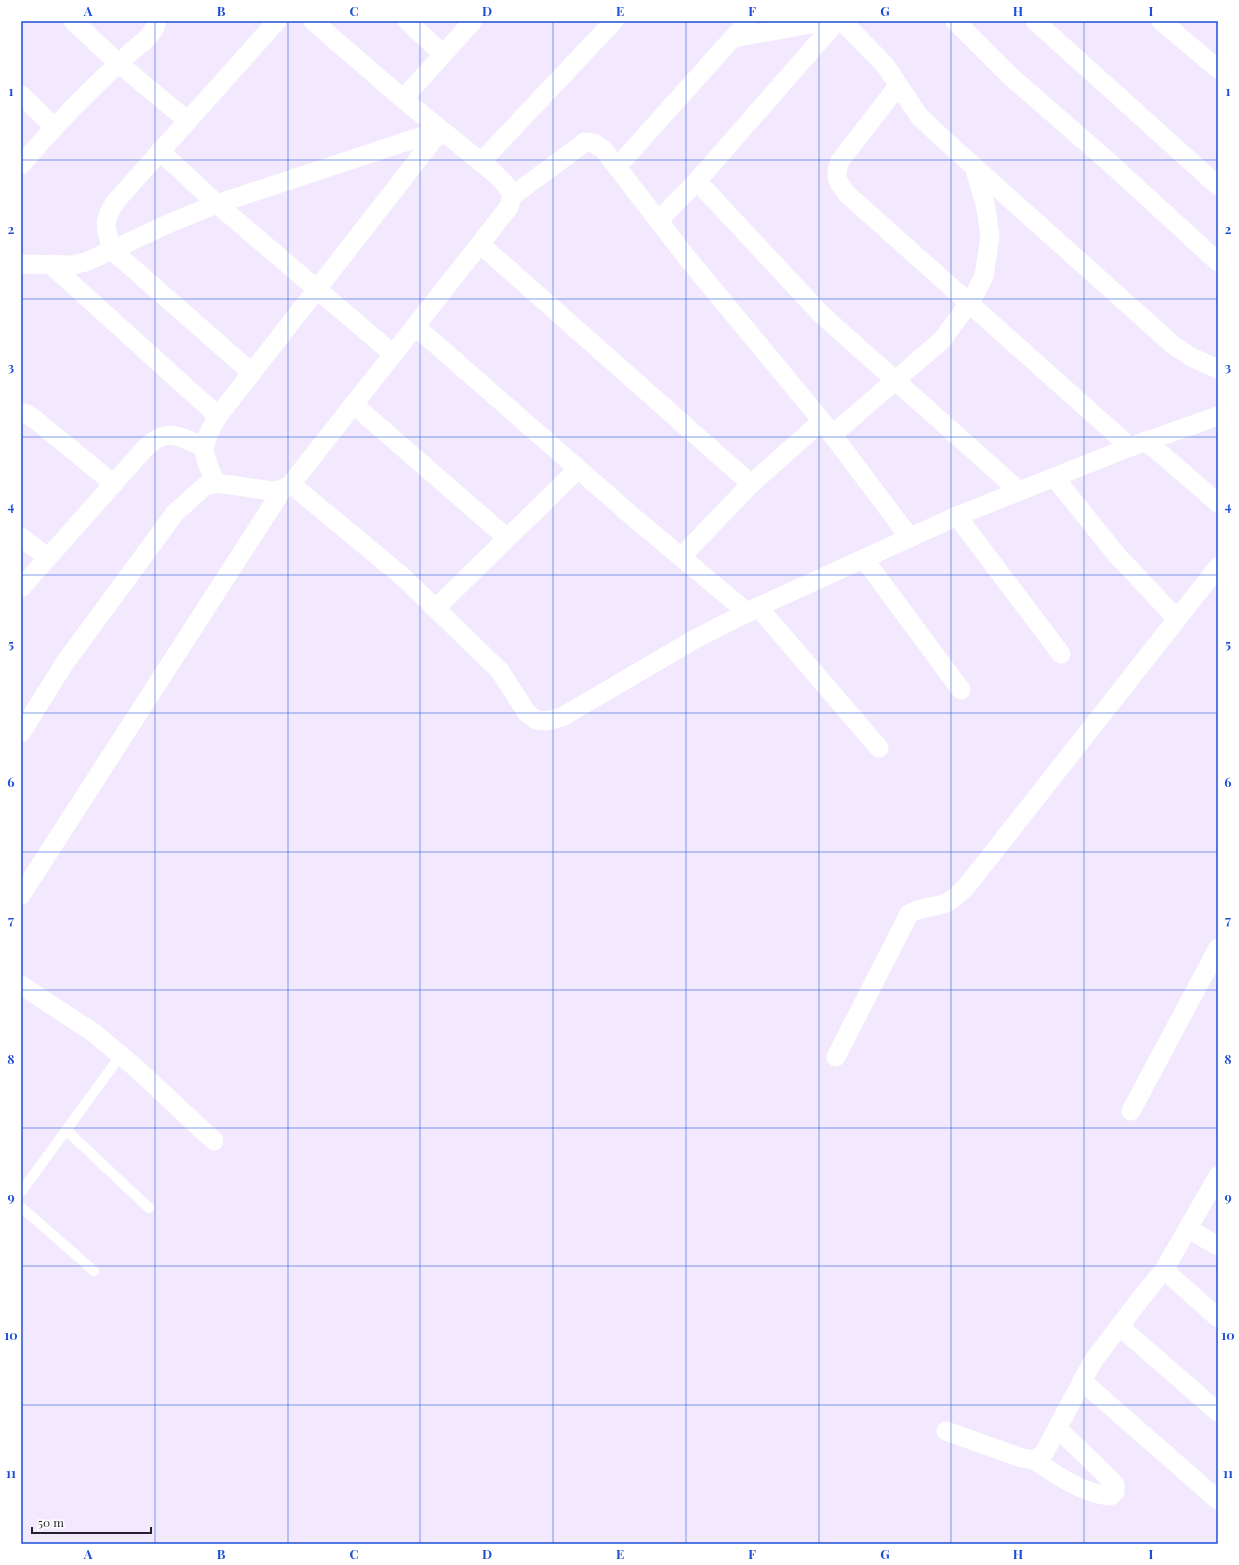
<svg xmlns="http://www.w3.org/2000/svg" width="1239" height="1565" font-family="'Playfair Display',serif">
<rect width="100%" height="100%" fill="#f2e9fe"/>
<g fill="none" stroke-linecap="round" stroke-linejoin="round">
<!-- lane -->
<g stroke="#fff" stroke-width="10">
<polyline points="66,1130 149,1208"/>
<polyline points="21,1192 121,1055"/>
<polyline points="21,1207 94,1271"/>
</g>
<!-- street -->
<g stroke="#fff" stroke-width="19">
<polyline points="73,21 118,63 188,121"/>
<polyline points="407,21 443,54"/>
<polyline points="842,21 885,65 919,116 940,136 1172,344 1191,357 1218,369"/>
<polyline points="955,21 1009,75 1110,163 1218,262"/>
<polyline points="1035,21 1218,186"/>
<polyline points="1161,21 1218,69"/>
<polyline points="733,38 827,21"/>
<path d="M898 86 840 161C834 177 837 181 847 194L1130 447"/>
<polyline points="21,95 54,127"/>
<polyline points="403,99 473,21"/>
<polyline points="160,151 217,204 393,354"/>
<polyline points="481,162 614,21"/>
<path d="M21 165C55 125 91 88 130 53 140 44 154 35 157 21"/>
<polyline points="617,167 748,21"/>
<polyline points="697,181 822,315 1018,490"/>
<polyline points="512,196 585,142 593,143 603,149 688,259 822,421 910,538"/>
<polyline points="659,220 697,181 837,21"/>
<polyline points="480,244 751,484"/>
<polyline points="21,264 72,265 86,262 170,223 217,204 441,130"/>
<polyline points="50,264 218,416"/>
<polyline points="415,326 632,516 748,613"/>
<path d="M252 373 112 250C105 227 102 220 117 200L277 21"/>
<polyline points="353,404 507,538"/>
<polyline points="21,412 27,414 37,421 114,484"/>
<polyline points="832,435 942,340 974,296 984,276 990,237 986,208 974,166"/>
<polyline points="1146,441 1218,503"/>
<polyline points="1054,477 1116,554 1177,619"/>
<path d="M216 483C201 452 200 446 218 416L441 130"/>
<polyline points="291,484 403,577 500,671 527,713 536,720 546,721 562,717 695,639 758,607 957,516 1130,447 1218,416"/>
<polyline points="957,516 1061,654"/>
<polyline points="21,537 48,558"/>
<polyline points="681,557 751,484 822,421"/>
<polyline points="864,559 961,690"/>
<path d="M21 588 147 446C169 427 179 437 204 447"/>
<polyline points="758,607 879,748"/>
<polyline points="436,608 578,469"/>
<polyline points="21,733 64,664 175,513 205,486 216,483 273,491 283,489 291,484 509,207 512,196 506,185 492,171 403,99 313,21"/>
<polyline points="21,895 283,489"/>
<polyline points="21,985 94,1033 136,1068 214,1141"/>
<path d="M836 1057 909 914C921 906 933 908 946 903 954 900 959 893 966 887L1218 567"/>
<polyline points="1131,1111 1218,948"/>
<polyline points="1188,1229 1218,1246"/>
<polyline points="1164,1270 1218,1318"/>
<polyline points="1119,1326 1218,1412"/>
<polyline points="1082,1381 1218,1500"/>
<polyline points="946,1431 1022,1458 1034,1460 1044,1453 1093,1361 1141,1298 1164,1270 1218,1176"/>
<path d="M1034 1460C1056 1475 1084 1494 1110 1496L1115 1492V1485L1109 1478 1057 1428"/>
</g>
</g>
<!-- grid -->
<path fill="none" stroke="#1d4ed8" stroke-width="1" stroke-opacity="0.55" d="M155 21V1544M288 21V1544M420 21V1544M553 21V1544M686 21V1544M819 21V1544M951 21V1544M1084 21V1544M21 160H1218M21 299H1218M21 437H1218M21 575H1218M21 713H1218M21 852H1218M21 990H1218M21 1128H1218M21 1266H1218M21 1405H1218"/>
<!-- border -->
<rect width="1239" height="1565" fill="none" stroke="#ffffff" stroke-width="44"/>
<!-- scale -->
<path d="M32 1527v6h119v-6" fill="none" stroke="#241f2b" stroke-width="2"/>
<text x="38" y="1527" font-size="12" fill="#241f2b" stroke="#ffffff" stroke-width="3" paint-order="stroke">50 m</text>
<rect x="22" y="22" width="1195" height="1521" fill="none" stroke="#1d4ed8" stroke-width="1.5"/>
<g font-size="13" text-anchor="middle" font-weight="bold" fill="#1d4ed8">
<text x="88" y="16">A</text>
<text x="221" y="16">B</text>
<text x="354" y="16">C</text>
<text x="487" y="16">D</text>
<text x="620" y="16">E</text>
<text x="752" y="16">F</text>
<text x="885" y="16">G</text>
<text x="1018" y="16">H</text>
<text x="1151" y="16">I</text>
<text x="11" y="96">1</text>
<text x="1228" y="96">1</text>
<text x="11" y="234">2</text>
<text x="1228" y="234">2</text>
<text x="11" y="372">3</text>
<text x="1228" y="372">3</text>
<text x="11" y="511">4</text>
<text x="1228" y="511">4</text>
<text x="11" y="649">5</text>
<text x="1228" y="649">5</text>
<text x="11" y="787">6</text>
<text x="1228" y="787">6</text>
<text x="11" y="925">7</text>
<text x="1228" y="925">7</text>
<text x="11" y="1064">8</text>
<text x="1228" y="1064">8</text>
<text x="11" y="1202">9</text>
<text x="1228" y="1202">9</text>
<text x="11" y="1340">10</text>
<text x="1228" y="1340">10</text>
<text x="11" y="1478">11</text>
<text x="1228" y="1478">11</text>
<text x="88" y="1559">A</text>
<text x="221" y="1559">B</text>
<text x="354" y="1559">C</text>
<text x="487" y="1559">D</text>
<text x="620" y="1559">E</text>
<text x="752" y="1559">F</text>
<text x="885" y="1559">G</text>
<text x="1018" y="1559">H</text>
<text x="1151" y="1559">I</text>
</g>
</svg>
